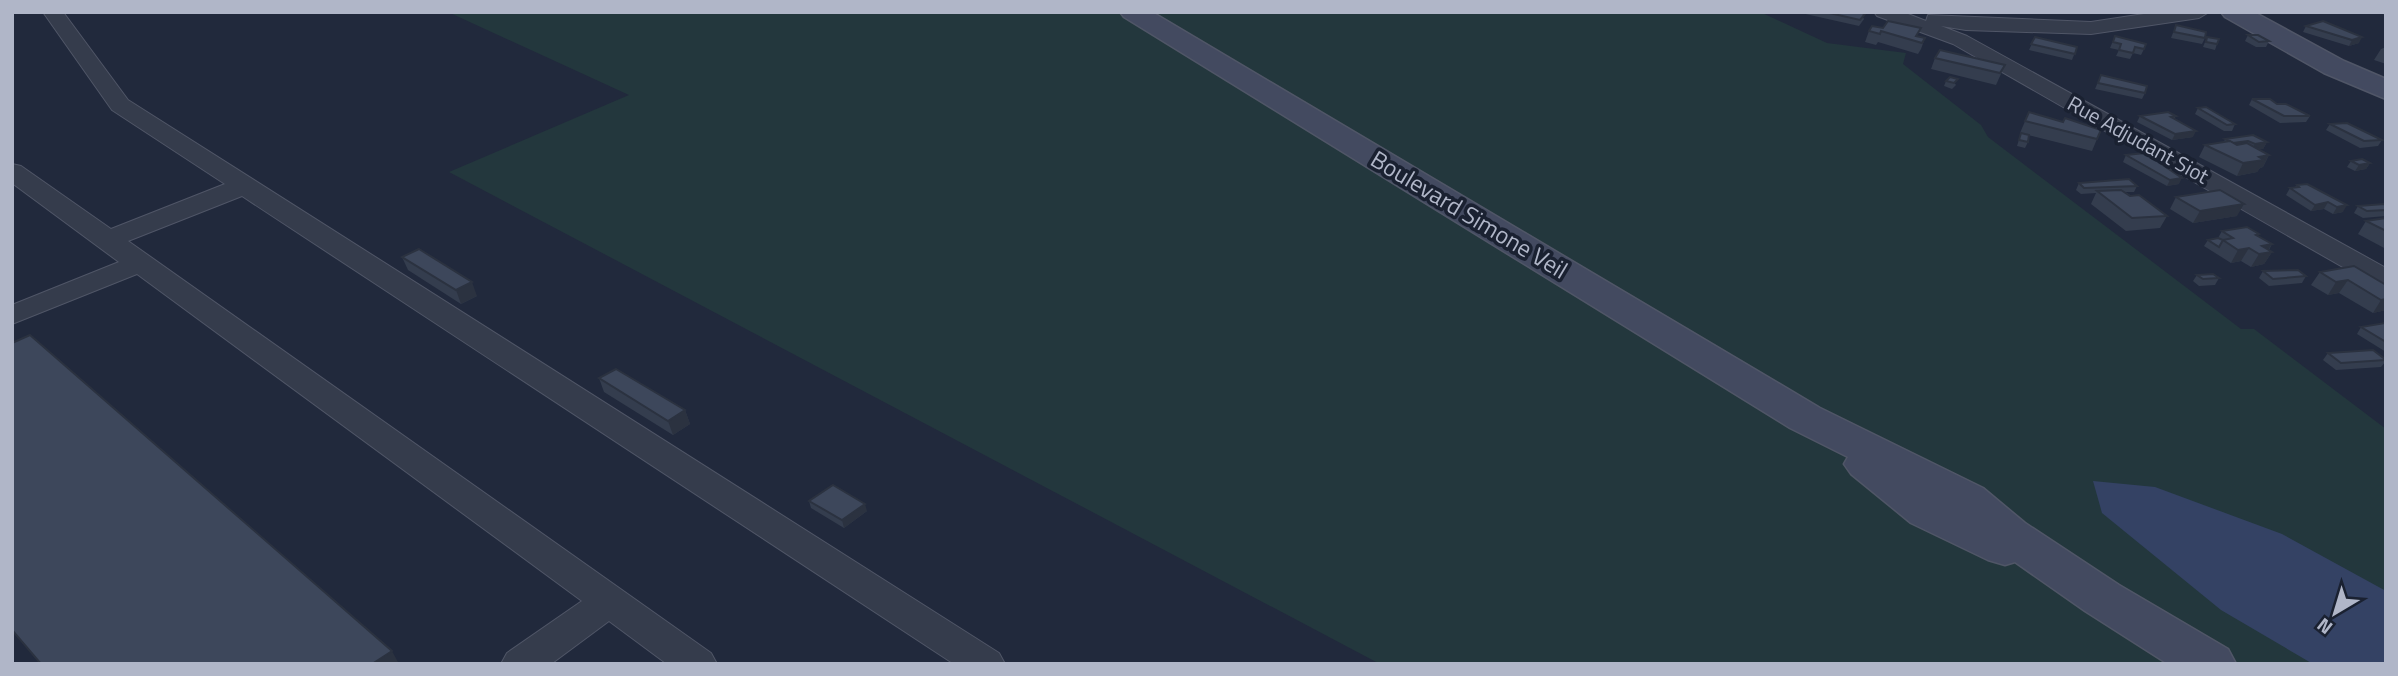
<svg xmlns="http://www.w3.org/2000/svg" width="2398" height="676" font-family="'Titillium Web',sans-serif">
<rect width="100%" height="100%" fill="#21293c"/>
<!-- green -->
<polygon fill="#23373d" points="448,12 1760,12 1827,43 1906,53 1903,64 1981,125 1988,137 2241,329 2254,329 2386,429 2386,664 1380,664 449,172 629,95"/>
<!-- water -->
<polygon fill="#344264" points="2093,481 2155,487 2282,534 2386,591 2386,664 2313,664 2221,610 2102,513"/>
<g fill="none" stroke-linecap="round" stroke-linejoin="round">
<!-- street casing -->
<g stroke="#505667" stroke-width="2">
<g id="street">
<polygon points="43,12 63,12 128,100 999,653 1005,664 954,664 242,196 128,241 711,653 717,664 667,664 609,621 551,664 501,664 507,653 582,601 137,274 12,324 12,305 119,262 12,183 12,164 21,166 111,229 225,184 112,110"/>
<polygon points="1874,12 1903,12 1926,21 1928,15 2091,22 2157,12 2209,12 2199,18 2091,34 1966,30 1941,26 1967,36 2386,268 2386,288 2376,286 1953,44 1877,16"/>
</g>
</g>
<!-- secondary casing -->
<g stroke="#505667" stroke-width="3">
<g id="secondary">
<polygon points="1120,12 1152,12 1820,408 1983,488 2025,523 2119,585 2228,649 2236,664 2168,664 2085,611 2015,562 2005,565 1988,560 1911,523 1851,474 1844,464 1848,457 1790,428 1124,17"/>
<polygon points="2221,12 2254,12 2344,61 2386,79 2386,99 2324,73 2225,17"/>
</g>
</g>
<!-- street -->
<use href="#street" fill="#353c4c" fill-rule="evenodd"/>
<!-- secondary -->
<use href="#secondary" fill="#434a60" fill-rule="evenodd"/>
</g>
<!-- wall -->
<g fill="#343d4e">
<polygon points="1859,12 1864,19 1859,26 1801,13"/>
<polygon points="2374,12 2386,12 2386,15"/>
<polygon points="2176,25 2205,38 2202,44 2171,38"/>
<polygon points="1872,26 1918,36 1925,38 1921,49 1918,54 1878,42 1876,45 1865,42 1869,31"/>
<polygon points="2306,26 2359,43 2349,46 2303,32"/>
<polygon points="2248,35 2269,41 2266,47 2256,47 2245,41"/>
<polygon points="2115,36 2144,49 2141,55 2133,53 2130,59 2116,56 2119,50 2110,48"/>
<polygon points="2035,37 2077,47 2072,60 2029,50"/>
<polygon points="2207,37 2217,44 2215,50 2203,47"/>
<polygon points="2386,47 2386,64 2374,60 2381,49"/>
<polygon points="1935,58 2005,65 1996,85 1931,69"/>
<polygon points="2101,75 2145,93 2142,99 2095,89"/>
<polygon points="1950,77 1956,85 1952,89 1944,86 1946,81"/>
<polygon points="2252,99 2277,104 2310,116 2306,122 2280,123 2249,105"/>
<polygon points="2198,108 2235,124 2232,131 2224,131 2195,114"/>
<polygon points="2029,112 2063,122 2097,139 2092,151 2020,133"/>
<polygon points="2140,116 2176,116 2174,119 2193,137 2172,140 2137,122"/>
<polygon points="2330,124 2382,140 2378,146 2360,148 2326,130"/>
<polygon points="2021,133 2028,142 2025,148 2017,146"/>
<polygon points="2225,139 2267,142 2263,149 2258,149 2269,155 2263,167 2260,168 2257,172 2237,176 2199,157 2205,145 2224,142"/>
<polygon points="2126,155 2179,184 2167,186 2123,162"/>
<polygon points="2351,161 2370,163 2366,169 2355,171 2347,167"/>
<polygon points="2079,183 2137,186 2134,192 2125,192 2167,216 2160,228 2126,231 2091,204 2096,193 2081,194 2076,190"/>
<polygon points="2307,184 2343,212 2333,214 2324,209 2311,211 2286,195 2290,188 2295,187 2297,185"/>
<polygon points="2176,197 2237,216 2193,223 2170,209"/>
<polygon points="2358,206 2386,206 2386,216 2363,218 2354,213"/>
<polygon points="2386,218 2386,249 2358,234 2366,221"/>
<polygon points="2222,231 2258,236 2272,244 2269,250 2272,252 2264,264 2251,267 2241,261 2231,263 2204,246 2208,240 2218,238"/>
<polygon points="402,257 477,296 461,304 408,270"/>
<polygon points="2263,271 2306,276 2302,283 2269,286 2259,278"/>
<polygon points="2320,272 2386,285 2386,310 2373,313 2339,293 2328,295 2311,285"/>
<polygon points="2197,275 2219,278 2215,285 2199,286 2193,281"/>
<polygon points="2386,324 2386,352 2357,334 2361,327"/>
<polygon points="2328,353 2386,359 2386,361 2381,367 2336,370 2323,360"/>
<polygon points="599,378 685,410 690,424 673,435 604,392"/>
<polygon points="809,501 867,511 844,528 811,508"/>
</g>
<!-- shaded-wall -->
<g fill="#2b3240">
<polygon points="2362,37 2359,43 2349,46 2352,40"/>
<polygon points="2196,131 2193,137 2172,140 2175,134"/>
<polygon points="2248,141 2245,147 2229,149 2233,143"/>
<polygon points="2267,142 2263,149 2251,151 2255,144"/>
<polygon points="2269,155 2263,167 2260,168 2257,172 2237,176 2243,163 2259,157"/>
<polygon points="2370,163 2366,169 2355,171 2359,165"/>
<polygon points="2182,178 2179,184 2167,186 2170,180"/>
<polygon points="2328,202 2324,209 2311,211 2315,205"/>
<polygon points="2244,204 2237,216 2193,223 2200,211"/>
<polygon points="2347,205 2343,212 2333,214 2337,207"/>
<polygon points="2272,244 2267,252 2272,252 2264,264 2251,267 2259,254 2262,246"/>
<polygon points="2249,248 2241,261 2231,263 2238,250"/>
<polygon points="2348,280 2339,293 2328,295 2336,282"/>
<polygon points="472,282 477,296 461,304 456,290"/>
<polygon points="2386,299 2386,310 2373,313 2381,300"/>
<polygon points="685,410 690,424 673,435 668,421"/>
<polygon points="865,504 867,511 844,528 842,520"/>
<polygon points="392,651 399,664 372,664"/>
</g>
<!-- building -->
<g fill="#3d475b" stroke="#2b3240" stroke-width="2">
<polygon points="1825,12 1859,12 1865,14 1860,20"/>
<polygon points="1888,21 1921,28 1916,36 1925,38 1922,43 1881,31 1880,34 1869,31 1872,26 1883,28"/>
<polygon points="2323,21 2362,37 2352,40 2306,26"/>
<polygon points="2176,25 2206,32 2205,38 2174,32"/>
<polygon points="2248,35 2258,35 2269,41 2259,42"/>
<polygon points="2115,36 2146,44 2144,49 2135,47 2133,53 2119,50 2121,44 2113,42"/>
<polygon points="2035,37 2077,47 2075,54 2031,44"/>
<polygon points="2207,37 2219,39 2217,44 2206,42"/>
<polygon points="1940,50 2005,65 2000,73 1935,58"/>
<polygon points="2101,75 2147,86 2145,93 2098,83"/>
<polygon points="1950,77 1958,79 1954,83 1946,81"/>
<polygon points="2252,99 2270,99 2277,104 2286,104 2310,116 2284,116"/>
<polygon points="2206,107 2235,124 2227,125 2198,108"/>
<polygon points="2029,112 2063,122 2065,118 2101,130 2097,139 2025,121"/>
<polygon points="2168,112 2176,116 2171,117 2196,131 2175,134 2140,116"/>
<polygon points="2347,123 2382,140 2364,141 2330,124"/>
<polygon points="2021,133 2029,135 2028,142 2019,140"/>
<polygon points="2253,135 2267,142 2255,144 2248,141 2233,143 2225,139"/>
<polygon points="2230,141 2237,145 2247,143 2269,155 2259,157 2264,160 2243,163 2205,145"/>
<polygon points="2145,153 2182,178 2170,180 2126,155"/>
<polygon points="2362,159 2370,163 2359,165 2351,161"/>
<polygon points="2129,179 2137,186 2084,188 2079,183"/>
<polygon points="2307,184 2347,205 2337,207 2328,202 2315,205 2290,188 2299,187 2297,185"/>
<polygon points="2121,190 2130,196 2139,195 2167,216 2132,218 2097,191"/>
<polygon points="2220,190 2244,204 2200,211 2176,197"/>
<polygon points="2384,204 2386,206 2386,210 2367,211 2358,206"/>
<polygon points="2386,218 2386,231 2366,221"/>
<polygon points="2247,227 2259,234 2256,235 2272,244 2262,246 2272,252 2259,254 2249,248 2238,250 2223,240 2233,238 2222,231"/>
<polygon points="2218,238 2223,240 2219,247 2208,240"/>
<polygon points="419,249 472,282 456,290 402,257"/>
<polygon points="2354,266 2386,285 2386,299 2381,300 2348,280 2336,282 2320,272"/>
<polygon points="2298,270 2306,276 2273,279 2263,271"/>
<polygon points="2213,274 2219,278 2203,279 2197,275"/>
<polygon points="2385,323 2386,324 2386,342 2361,327"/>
<polygon points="30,335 392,651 372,664 41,664 12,630 12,343"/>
<polygon points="2373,350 2386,360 2341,363 2328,353"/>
<polygon points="616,369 685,410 668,421 599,378"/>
<polygon points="833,485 865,504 842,520 809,501"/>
</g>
<g text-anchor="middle" stroke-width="7" stroke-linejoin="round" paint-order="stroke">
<!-- far-street labels -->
<g font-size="21" fill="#b0b6c8" stroke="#1a2131">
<text transform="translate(2138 140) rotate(29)" y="7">Rue Adjudant Siot</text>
</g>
<!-- street labels -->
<g font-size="24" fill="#b0b6c8" stroke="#1a2131">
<text transform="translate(1469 215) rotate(31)" y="8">Boulevard Simone Veil</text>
</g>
</g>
<!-- border -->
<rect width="2398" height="676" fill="none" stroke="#b0b6c8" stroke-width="28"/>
<!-- north arrow -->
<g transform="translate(2335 613) rotate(218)" stroke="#1a2131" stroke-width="5" paint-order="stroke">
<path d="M0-5L12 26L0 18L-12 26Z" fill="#b0b6c8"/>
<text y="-10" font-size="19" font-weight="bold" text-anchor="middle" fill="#b0b6c8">N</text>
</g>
</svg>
